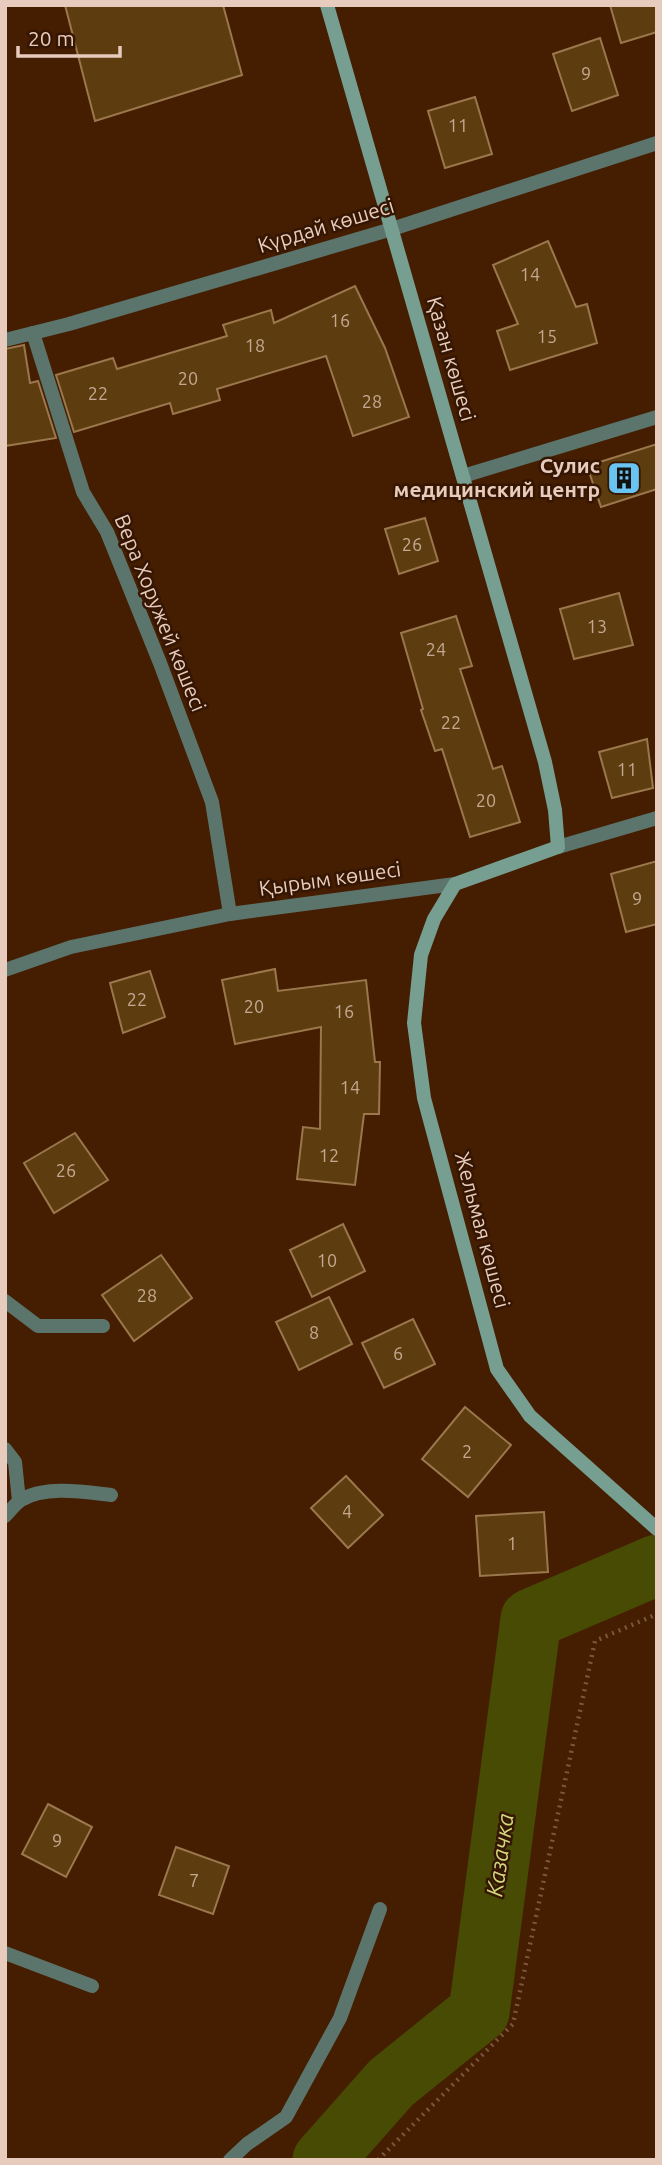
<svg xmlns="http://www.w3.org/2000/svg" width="662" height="2165" font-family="Ubuntu,sans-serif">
<rect width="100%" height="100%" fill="#451d00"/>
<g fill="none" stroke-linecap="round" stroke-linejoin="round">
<!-- river -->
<polyline stroke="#484b04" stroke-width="61" points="323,2160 391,2083 479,2012 531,1619 657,1565"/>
</g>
<!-- building -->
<g fill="#5d3d0f" stroke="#9a774c" stroke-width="2">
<polygon points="65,5 223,5 242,75 95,121"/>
<polygon points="610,5 657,5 657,32 621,43"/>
<polygon points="600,38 618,95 572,111 553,54"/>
<polygon points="475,97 492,154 445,168 428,111"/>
<polygon points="548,241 576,307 587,304 597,343 510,370 497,331 518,324 493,265"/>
<polygon points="355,286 385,348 409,417 353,436 326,356 217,389 220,400 173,414 170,403 74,432 56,375 113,358 117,369 227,336 223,325 271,310 274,323"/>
<polygon points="24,345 30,383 38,381 56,438 5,446 5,349"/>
<polygon points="657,444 657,489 601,507 587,466"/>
<polygon points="425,518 438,561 399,574 385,529"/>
<polygon points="619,593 633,645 574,659 560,609"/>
<polygon points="456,616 472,666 460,669 493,769 502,766 520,822 470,837 442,749 435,751 421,710 423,709 401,633"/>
<polygon points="647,739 653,788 612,798 599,752"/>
<polygon points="657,861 657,924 626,932 611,874"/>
<polygon points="275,969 278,991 366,980 375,1062 380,1062 379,1114 364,1114 355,1185 297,1179 303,1127 320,1129 321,1027 235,1044 222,980"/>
<polygon points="150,971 165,1017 123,1033 110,983"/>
<polygon points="75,1133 108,1180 54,1213 24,1163"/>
<polygon points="343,1224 365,1271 312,1297 290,1250"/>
<polygon points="161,1255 192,1298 134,1341 102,1295"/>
<polygon points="329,1297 352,1344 299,1370 276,1322"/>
<polygon points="413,1319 435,1364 384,1388 362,1343"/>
<polygon points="465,1407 511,1445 468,1497 422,1459"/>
<polygon points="346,1476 383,1515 348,1548 311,1508"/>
<polygon points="544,1512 548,1572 480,1576 476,1516"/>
<polygon points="48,1804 92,1827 66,1877 22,1854"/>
<polygon points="176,1847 229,1866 213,1914 159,1895"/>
</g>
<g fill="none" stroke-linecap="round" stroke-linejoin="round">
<!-- path -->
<polyline stroke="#7a563e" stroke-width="4.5" stroke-dasharray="2 5" stroke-linecap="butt" points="378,2160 513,2024 595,1641 657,1614"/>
<!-- lane -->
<g stroke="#5b756c" stroke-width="14">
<polyline points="463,476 657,417"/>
<polyline points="230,2160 247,2144 286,2117 340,2018 380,1909"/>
</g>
<!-- street -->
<g stroke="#5b756c" stroke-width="14">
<polyline points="33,333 83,492 107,532 160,663 212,802 230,914"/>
<polyline points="5,340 69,324 392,229 657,143"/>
<polyline points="558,847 657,818"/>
<polyline points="5,970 71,947 230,914 455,884"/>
<polyline points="5,1301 38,1326 103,1326"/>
<polyline points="5,1449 15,1462 19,1501"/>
<path d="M5 1516C10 1511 15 1504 21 1500 45 1485 85 1492 111 1495"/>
<polyline points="5,1953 92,1986"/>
</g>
<!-- secondary -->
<polyline stroke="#769f91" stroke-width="14" points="327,5 545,762 555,810 558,847 455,884 434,919 421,955 414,1023 424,1098 497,1369 530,1416 657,1529"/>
</g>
<!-- icons -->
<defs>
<g id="building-square" transform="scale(1.75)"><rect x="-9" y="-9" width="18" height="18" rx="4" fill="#69c4f1" stroke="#351602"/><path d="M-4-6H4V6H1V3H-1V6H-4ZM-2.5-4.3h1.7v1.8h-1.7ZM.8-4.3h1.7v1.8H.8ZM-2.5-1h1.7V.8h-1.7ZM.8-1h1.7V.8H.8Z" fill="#111"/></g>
</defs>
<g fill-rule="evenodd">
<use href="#building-square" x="624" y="478"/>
</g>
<g text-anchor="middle" stroke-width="5" stroke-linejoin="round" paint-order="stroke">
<!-- number labels -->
<g font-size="18" fill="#c4a892">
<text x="586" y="80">9</text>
<text x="458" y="132">11</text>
<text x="530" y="281">14</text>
<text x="340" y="327">16</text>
<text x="547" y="343">15</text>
<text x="255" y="352">18</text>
<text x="188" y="385">20</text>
<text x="98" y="400">22</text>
<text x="372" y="408">28</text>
<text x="412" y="551">26</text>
<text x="597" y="633">13</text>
<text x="436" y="656">24</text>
<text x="451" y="729">22</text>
<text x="627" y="776">11</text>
<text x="486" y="807">20</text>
<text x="637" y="905">9</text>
<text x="137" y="1006">22</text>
<text x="254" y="1013">20</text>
<text x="344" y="1018">16</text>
<text x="350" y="1094">14</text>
<text x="329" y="1162">12</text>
<text x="66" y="1177">26</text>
<text x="327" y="1267">10</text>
<text x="147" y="1302">28</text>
<text x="314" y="1339">8</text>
<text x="398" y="1360">6</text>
<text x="467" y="1458">2</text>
<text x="347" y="1518">4</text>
<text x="512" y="1550">1</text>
<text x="57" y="1847">9</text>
<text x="194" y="1887">7</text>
</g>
<!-- street labels -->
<g font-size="21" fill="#e7ccbd" stroke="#351602">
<text transform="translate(326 226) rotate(-17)" y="7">Күрдай көшесі</text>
<text transform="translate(451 359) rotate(74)" y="7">Қазан көшесі</text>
<text transform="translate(160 613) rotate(68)" y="7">Вера Хоружей көшесі</text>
<text transform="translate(330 879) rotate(-8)" y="7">Қырым көшесі</text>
<text transform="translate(482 1230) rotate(75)" y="7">Жельмая көшесі</text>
</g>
<!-- poi labels -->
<g font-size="21" font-weight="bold" fill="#e7ccbd" stroke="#351602" text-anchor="end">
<text x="600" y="473">Сулис<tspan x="600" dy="24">медицинский центр</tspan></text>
</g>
<!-- water labels -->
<g font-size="23" font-style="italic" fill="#d1d87c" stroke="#351602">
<text transform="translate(500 1855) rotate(-82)" y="8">Казачка</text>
</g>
</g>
<!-- border -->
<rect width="662" height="2165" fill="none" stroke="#e7ccbd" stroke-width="14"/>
<!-- scale -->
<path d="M18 46v10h102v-10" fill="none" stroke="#e7ccbd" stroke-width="3.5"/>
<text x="28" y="46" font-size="21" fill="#e7ccbd" stroke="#351602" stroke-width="5" paint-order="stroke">20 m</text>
</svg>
